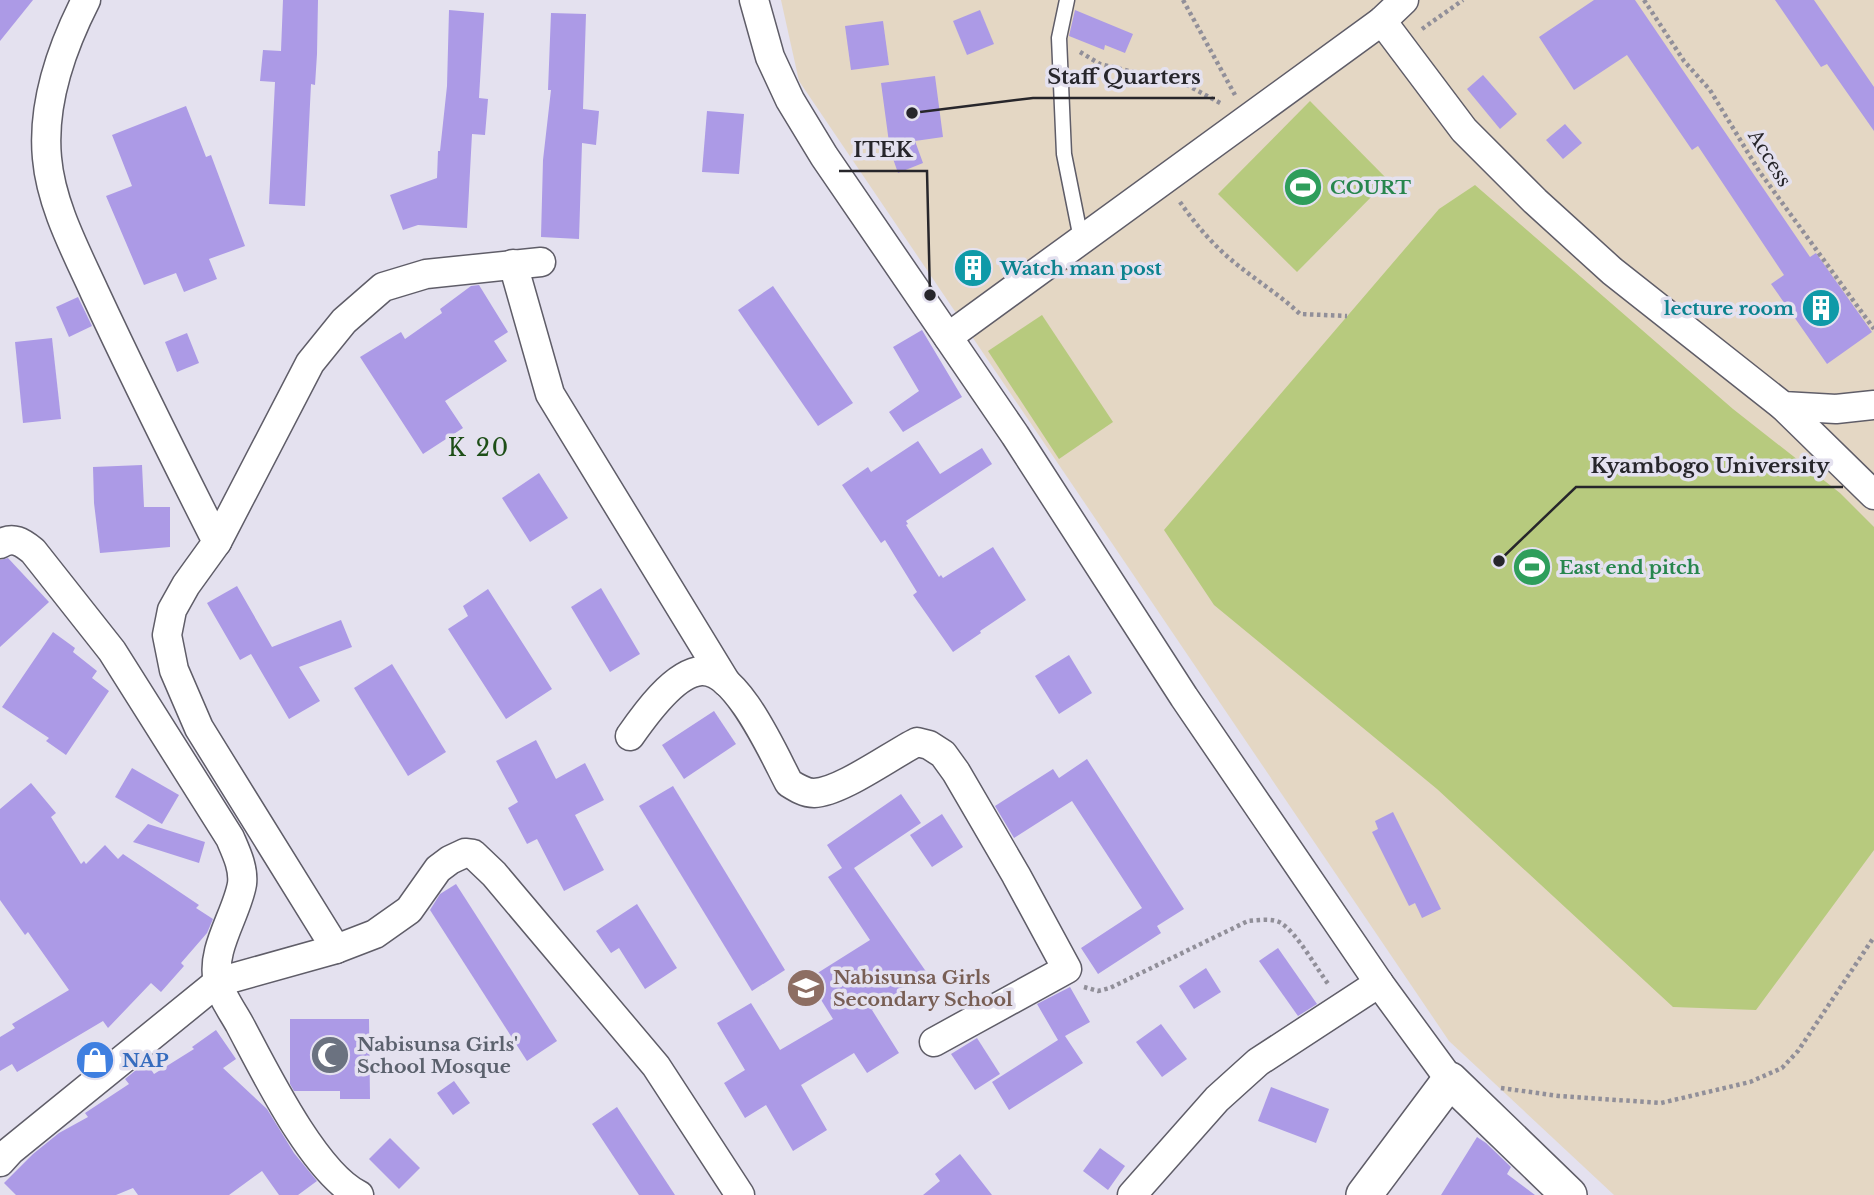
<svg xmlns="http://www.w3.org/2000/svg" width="1874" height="1195" font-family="'Libre Baskerville',serif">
<rect width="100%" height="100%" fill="#e4e1ef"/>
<!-- education -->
<polygon fill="#e4d7c4" points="781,0 1874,0 1874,1195 1614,1195 1449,1041 799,81"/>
<!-- green -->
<g fill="#b7ca7e">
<polygon points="1310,101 1388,180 1297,272 1218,194"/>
<polygon points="1475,185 1733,409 1840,493 1874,527 1874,850 1756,1010 1673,1007 1437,789 1214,605 1164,530 1439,209"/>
<polygon points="1042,315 1113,422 1059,459 988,351"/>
</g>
<!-- building -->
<g fill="#ac9ae6">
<polygon points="0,0 33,0 0,41"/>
<polygon points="283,0 318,0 317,54 315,85 311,84 305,206 269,204 275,82 260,81 263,50 281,51"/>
<polygon points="1594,0 1635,0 1810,257 1816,253 1872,332 1827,364 1771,284 1784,275 1698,146 1692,150 1627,55 1574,90 1539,37"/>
<polygon points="1775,0 1814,0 1874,87 1874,131 1827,64 1821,67"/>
<polygon points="449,10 484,13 479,98 488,99 485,135 472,134 467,228 418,225 403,230 390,195 437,178 438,151 440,151 447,86"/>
<polygon points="980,10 994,44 967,55 953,21"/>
<polygon points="1075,10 1133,34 1125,53 1105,45 1104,50 1069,36"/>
<polygon points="551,13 586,14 583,109 599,111 596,145 582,143 579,239 541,237 543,160 551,90 548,90"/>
<polygon points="883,21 889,65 851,70 845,26"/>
<polygon points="1483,75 1517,114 1500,129 1467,89"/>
<polygon points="935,76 943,137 915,141 923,163 898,173 890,150 881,83"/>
<polygon points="186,106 206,157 211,155 245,246 209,259 217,279 184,292 176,273 144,285 106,196 132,186 112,135"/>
<polygon points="707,111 744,114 739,174 702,172"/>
<polygon points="1565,124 1582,143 1563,159 1546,140"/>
<polygon points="479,285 508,332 494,341 507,361 445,401 463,428 423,454 360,357 401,332 405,339 442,313 440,309 471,286"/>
<polygon points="773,286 853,403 818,426 738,310"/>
<polygon points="78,297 92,326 69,337 56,307"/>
<polygon points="922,330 962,397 903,432 889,412 919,391 893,347"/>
<polygon points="187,333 199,363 177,372 165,342"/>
<polygon points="52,338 61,419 23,423 15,342"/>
<polygon points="918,441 940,474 982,448 992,464 906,521 908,524 906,525 939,577 941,575 943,578 993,547 1026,600 980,631 981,633 953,652 913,595 917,592 885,540 881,543 842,485 868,467 871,472"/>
<polygon points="142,465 144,507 170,507 170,547 100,553 94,503 93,467"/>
<polygon points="539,473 568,518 530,542 502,498"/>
<polygon points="8,558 49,602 0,647 0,560"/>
<polygon points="237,586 272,647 341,620 352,647 299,667 320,701 289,719 251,654 240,660 207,603"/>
<polygon points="601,588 640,654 610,672 571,607"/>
<polygon points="488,589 552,689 506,719 448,629 468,616 463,606"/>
<polygon points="53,632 75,648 73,652 97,671 92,678 109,691 66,755 46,741 49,738 2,707"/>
<polygon points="1069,655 1092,693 1059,714 1035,676"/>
<polygon points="392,664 446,752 408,776 354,688"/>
<polygon points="714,711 736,744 684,779 662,745"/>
<polygon points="536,740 556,779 585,763 604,800 575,815 604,870 564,891 537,839 527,844 508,808 518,802 496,761"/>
<polygon points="1087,759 1184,909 1157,926 1161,933 1098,974 1081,948 1142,908 1072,801 1014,838 995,806 1053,769 1059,778"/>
<polygon points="132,768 179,795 162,824 115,797"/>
<polygon points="31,783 56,813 51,817 81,864 84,861 86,864 105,845 118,859 123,854 199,905 196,908 213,919 207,933 181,963 184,966 161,992 151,983 108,1028 103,1021 17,1072 12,1064 0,1071 0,1037 15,1028 12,1024 69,990 28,932 25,935 0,900 0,809"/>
<polygon points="673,786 785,970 752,991 639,806"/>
<polygon points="901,794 921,823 854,868 927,973 872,1010 899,1053 867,1073 854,1053 801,1085 827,1130 793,1151 766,1105 745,1118 724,1083 745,1070 717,1023 751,1003 780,1050 833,1019 808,979 870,940 828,877 842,868 827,845"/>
<polygon points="1393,812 1441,909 1422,918 1415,903 1409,906 1372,832 1378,829 1375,821"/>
<polygon points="942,814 963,847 932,867 910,835"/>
<polygon points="148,824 205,842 199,863 133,842"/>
<polygon points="456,884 557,1041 527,1061 430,910 440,894"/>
<polygon points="637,904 677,968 645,989 619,948 611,953 596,931"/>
<polygon points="1278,948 1317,1004 1298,1016 1259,961"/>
<polygon points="1206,968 1221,992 1194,1009 1179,986"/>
<polygon points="1070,987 1090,1022 1065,1036 1083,1063 1009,1110 992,1082 1058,1040 1037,1004"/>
<polygon points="290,1019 369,1019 370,1099 340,1099 340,1091 294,1091 290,1084"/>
<polygon points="1161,1024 1187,1059 1162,1077 1136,1042"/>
<polygon points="216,1030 236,1059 223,1068 267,1109 294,1153 317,1181 298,1195 279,1195 262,1171 229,1195 138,1195 133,1188 116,1195 16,1195 4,1183 33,1154 59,1133 88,1117 85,1113 129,1084 125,1079 146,1062 154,1074 194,1049 192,1047"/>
<polygon points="977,1038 1000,1074 975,1090 951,1054"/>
<polygon points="454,1081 470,1103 453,1115 437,1093"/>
<polygon points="1271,1087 1329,1109 1316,1143 1258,1121"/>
<polygon points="617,1107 675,1195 639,1195 592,1124"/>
<polygon points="1477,1137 1486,1143 1511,1167 1507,1174 1535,1195 1441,1195"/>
<polygon points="390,1138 420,1168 399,1189 369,1159"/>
<polygon points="1100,1148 1125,1166 1108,1190 1083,1171"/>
<polygon points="960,1154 992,1195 923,1195 940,1181 935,1174"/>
</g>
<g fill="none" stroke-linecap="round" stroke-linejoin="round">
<!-- service casing -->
<g stroke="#5f5d68" stroke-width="17">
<polyline id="service" points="1067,0 1059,38 1064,154 1081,239"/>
</g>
<!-- minor casing -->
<g stroke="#5f5d68" stroke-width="31">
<g id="minor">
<path d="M86 0C62 47 42 105 47 158 51 205 76 251 95 293 134 377 175 459 217 542L186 585 172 610 167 635 174 670 199 728 336 949"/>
<polyline points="754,0 770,57 790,100 824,156 1015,435 1184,697 1379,983 1450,1080"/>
<polyline points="1382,21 1464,130 1535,201 1612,271 1783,406 1836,409 1874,405"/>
<polyline points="513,264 550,394 726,682"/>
<polyline points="948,337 1382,21 1404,0"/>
<polyline points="1783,406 1874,495"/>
<polyline points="217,542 310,363 344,321 383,287 426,274 541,262"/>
<path d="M0 544C13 536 22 542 33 551L112 651 230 838C236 852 244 868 242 884 237 914 210 950 218 982 221 996 233 1012 240 1025 264 1070 314 1173 359 1195"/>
<path d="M630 736C644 716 674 673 701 671 737 669 774 755 789 783 797 788 805 793 814 793 841 792 891 755 917 742L929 745 943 754 956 772 1016 875 1067 969 934 1042"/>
<polyline points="0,1162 10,1151 218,982 336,949 375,934 409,910 438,869 450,860 465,853 473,854 494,874 656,1066 740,1195"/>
<polyline points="1132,1195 1217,1099 1258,1062 1379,983"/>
</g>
</g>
<!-- tertiary casing -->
<g stroke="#5f5d68" stroke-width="38">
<polyline id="tertiary" points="1364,1195 1450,1080 1569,1195"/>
</g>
<!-- path -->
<g stroke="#918f99" stroke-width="4.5" stroke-dasharray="3.5 3.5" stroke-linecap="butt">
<polyline points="1183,0 1235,95"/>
<polyline points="1644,0 1684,61 1710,90 1759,171 1874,329"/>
<polyline points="1422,29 1463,0"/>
<polyline points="1080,52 1100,64 1187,85 1222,104"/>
<path d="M1180 202C1195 224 1214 246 1235 263 1257 281 1280 295 1300 314L1347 316"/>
<path d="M1084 987 1098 991 1110 988 1248 921C1259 920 1272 918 1281 923 1298 934 1316 968 1329 985"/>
<polyline points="1501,1088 1559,1096 1661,1103 1750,1082 1782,1068 1798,1051 1874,937"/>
</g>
<!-- service -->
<use href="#service" stroke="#fff" stroke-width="14"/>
<!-- minor -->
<use href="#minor" stroke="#fff" stroke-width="28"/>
<!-- tertiary -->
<use href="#tertiary" stroke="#fff" stroke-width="35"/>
</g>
<!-- icons -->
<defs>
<g id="stadium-disc" transform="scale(2.0125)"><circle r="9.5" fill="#2e9e5b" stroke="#e4e1ef"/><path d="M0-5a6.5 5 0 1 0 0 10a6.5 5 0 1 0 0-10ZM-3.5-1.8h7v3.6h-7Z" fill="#fff"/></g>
<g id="building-disc" transform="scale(2.0125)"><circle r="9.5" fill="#0f9aa8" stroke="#e4e1ef"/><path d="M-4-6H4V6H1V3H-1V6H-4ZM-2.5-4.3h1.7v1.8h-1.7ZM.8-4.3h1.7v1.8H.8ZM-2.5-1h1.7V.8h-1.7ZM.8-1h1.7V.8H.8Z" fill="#fff"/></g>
<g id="school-disc" transform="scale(2.0125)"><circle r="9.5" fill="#8d6e63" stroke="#e4e1ef"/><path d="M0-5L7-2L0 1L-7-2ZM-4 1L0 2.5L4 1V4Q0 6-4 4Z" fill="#fff"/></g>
<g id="mosque-disc" transform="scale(2.0125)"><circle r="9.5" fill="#6b7280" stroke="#e4e1ef"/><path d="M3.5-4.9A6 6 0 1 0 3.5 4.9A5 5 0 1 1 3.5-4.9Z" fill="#fff"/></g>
<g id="shop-disc" transform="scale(2.0125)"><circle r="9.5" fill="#3f7fe0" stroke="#e4e1ef"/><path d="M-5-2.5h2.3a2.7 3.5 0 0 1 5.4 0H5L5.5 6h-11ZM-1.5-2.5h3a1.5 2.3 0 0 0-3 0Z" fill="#fff"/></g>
</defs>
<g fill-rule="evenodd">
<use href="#stadium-disc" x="1303" y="187"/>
<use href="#building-disc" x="973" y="268"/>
<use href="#building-disc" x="1821" y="308"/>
<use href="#stadium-disc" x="1532" y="567"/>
<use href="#school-disc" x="806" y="988"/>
<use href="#mosque-disc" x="330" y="1055"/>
<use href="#shop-disc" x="95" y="1060"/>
</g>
<g text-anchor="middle" stroke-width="7" stroke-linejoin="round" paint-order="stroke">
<!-- street labels -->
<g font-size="19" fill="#27262b" stroke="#e4e1ef">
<text transform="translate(1770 158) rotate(58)" y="7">Access</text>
</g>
<!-- leisure labels -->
<g font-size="19" font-weight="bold" fill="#27864d" stroke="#e4e1ef" text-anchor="start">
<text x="1330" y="194">COURT</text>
<text x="1559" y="574">East end pitch</text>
</g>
<!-- culture labels -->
<g font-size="19" font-weight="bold" fill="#0d838f" stroke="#e4e1ef" text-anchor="start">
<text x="1000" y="275">Watch man post</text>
<text x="1794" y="315" text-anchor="end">lecture room</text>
</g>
<!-- education labels -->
<g font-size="19" font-weight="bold" fill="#785e54" stroke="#e4e1ef" text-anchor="start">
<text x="833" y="984">Nabisunsa Girls<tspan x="833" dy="22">Secondary School</tspan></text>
</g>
<!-- worship labels -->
<g font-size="19" font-weight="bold" fill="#5b616d" stroke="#e4e1ef" text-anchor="start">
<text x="357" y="1051">Nabisunsa Girls'<tspan x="357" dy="22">School Mosque</tspan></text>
</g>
<!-- shop labels -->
<g font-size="19" font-weight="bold" fill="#366cbe" stroke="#e4e1ef" text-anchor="start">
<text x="122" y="1067">NAP</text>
</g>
<!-- quarter labels -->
<g font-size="23" letter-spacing="2" fill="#1e4f18" stroke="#e4e1ef">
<text x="479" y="456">K 20</text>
</g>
</g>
<!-- callouts -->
<path fill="none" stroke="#27262b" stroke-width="2.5" d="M912 113L1033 98H1215M930 295L927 171H839M1499 561L1576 487H1843"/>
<g fill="#27262b" stroke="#e4e1ef" stroke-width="2.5">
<circle cx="912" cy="113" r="7"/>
<circle cx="930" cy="295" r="7"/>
<circle cx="1499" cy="561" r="7"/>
</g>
<g font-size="21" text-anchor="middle" font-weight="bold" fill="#27262b" stroke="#e4e1ef" stroke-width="7" stroke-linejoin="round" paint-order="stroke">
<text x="1124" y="84">Staff Quarters</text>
<text x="883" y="157">ITEK</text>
<text x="1710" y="473">Kyambogo University</text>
</g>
</svg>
